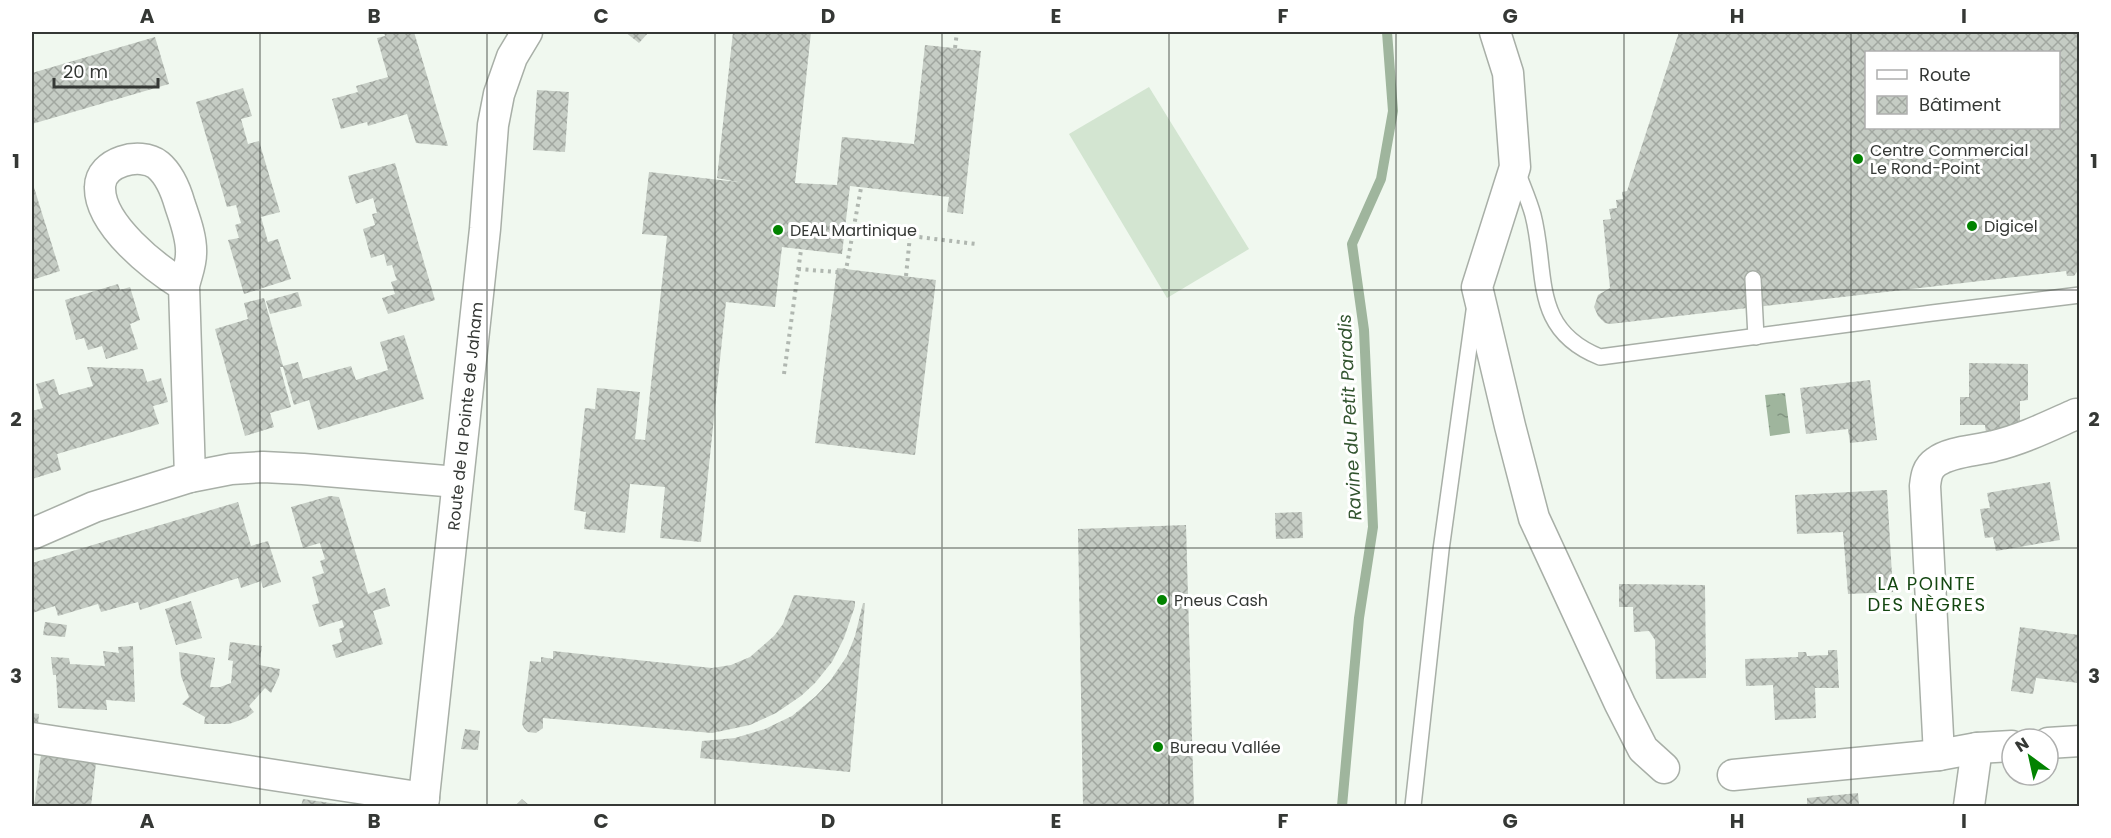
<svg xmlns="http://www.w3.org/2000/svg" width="2111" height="838" font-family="Poppins,sans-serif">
<defs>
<pattern id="water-ripples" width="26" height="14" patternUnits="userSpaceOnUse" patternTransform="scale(1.5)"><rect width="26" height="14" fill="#9fb59d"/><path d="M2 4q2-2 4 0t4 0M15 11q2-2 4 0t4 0" fill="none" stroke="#829481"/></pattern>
<pattern id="building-cross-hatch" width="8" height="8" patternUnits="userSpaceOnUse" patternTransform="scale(1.5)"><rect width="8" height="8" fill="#c5ccc4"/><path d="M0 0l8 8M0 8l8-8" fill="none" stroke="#a1a7a0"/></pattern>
</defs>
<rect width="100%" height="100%" fill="#f0f8ef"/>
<!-- pitch -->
<polygon fill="#d3e5d1" points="1149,87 1249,249 1167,298 1069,134"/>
<!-- water -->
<polygon fill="url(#water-ripples)" points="1785,393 1790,433 1770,436 1765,395"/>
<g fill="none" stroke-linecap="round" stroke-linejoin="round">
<!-- stream -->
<polyline stroke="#9fb59d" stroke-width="10" points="1342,806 1359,618 1373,527 1364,330 1352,244 1381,179 1393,111 1387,32"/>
</g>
<!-- building -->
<g fill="url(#building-cross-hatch)" fill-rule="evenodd">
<polygon points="384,32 414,32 448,146 416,143 407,114 368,126 367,122 341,129 332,99 358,92 356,86 388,77 377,38 385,36"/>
<polygon points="625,32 649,32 639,43"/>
<polygon points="733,32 811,32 795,183 837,185 842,137 914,144 925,45 981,51 963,214 947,212 949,197 850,186 842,254 782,247 775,307 726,302 701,542 660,538 665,487 630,484 625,533 584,529 586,512 574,510 585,408 595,409 597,388 640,392 635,439 645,440 667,236 642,234 649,172 738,182 717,178"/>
<path d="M1679 32H2079V269L2074 276H2067L2066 271 1610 324 1605 323 1598 316 1594 307 1598 295 1610 288 1603 220 1611 219 1609 209 1617 208 1616 200 1623 199 1622 192 1627 191ZM1866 52H2058V128H1866Z"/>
<polygon points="155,37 169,84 32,124 32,73"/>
<polygon points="243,88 252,116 241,119 248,144 259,141 280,212 261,217 268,242 278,239 291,279 244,294 228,240 239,238 235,225 241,223 236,205 227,207 196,102"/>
<polygon points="537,90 569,92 565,152 533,150"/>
<polygon points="395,163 435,300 388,314 382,298 395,294 391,282 397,280 395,275 392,265 387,266 384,254 371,258 363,229 375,225 372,214 377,213 373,198 356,204 348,176"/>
<polygon points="32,181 60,271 32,280"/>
<polygon points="837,268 936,280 915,455 815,443"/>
<polygon points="118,284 120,290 130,287 140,320 130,324 138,349 106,359 102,346 88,350 84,338 76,340 65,300"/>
<polygon points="298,292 302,306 270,314 266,301"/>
<polygon points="264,298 283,366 298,362 303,379 351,366 356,380 388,370 380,342 404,335 424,399 318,430 309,400 294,405 283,367 280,367 291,407 270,413 274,427 245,436 215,329 248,319 244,303"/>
<polygon points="1969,363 2028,364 2028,400 2020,401 2020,433 1986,433 1985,425 1960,425 1960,397 1969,397"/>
<polygon points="87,367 143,369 147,382 161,378 168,402 153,406 159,424 57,454 61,470 32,479 32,411 43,408 36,384 54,379 59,395 93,386"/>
<polygon points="1870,380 1877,440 1850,443 1848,429 1806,434 1800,388"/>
<polygon points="2050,482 2060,540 1996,551 1993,537 1985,538 1980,509 1990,508 1987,493"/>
<polygon points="1887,490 1893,592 1848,594 1843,532 1797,534 1795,495"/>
<polygon points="330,496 339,497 368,594 385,588 390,606 373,611 383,644 336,658 332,645 342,642 339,629 344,627 342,620 319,627 312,605 319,603 312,577 324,573 320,561 325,559 320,543 303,548 291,507"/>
<polygon points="238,502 251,546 268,541 281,582 263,588 261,581 241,588 238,578 140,610 138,602 101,612 98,604 58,616 55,606 32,613 32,563"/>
<polygon points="1302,512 1303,538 1276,539 1275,513"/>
<polygon points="1186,525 1194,806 1083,806 1078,529"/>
<polygon points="1619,584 1705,585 1706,678 1656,679 1655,640 1649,631 1634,632 1633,607 1619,607"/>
<polygon points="794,595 855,601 855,606 844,638 832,662 815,683 801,696 776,713 750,725 712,733 543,718 543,728 536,733 528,732 524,728 522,724 530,661 541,662 541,657 553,659 553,651 712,668 731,665 750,657 774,636 783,624"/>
<polygon points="191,601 202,638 176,645 165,609"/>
<polygon points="863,603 865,603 850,772 700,758 702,741 735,738 765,729 792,716 816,696 830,681 847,656 855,636"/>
<polygon points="45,622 67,625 65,637 43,635"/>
<polygon points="2020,627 2079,635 2079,683 2036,678 2033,694 2011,691"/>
<polygon points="230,642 262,646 259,665 280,669 279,676 271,693 265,688 249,706 254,712 246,718 229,724 204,724 205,717 182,704 189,697 181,676 179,652 215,658 210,687 220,687 231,683 233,661 228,660"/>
<polygon points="133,646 135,702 106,700 107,710 58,708 56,675 53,675 51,657 69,658 70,664 105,666 103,651 119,653 118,647"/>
<polygon points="1828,650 1837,650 1839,688 1815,688 1816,718 1775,720 1773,685 1746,686 1745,659 1798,657 1798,652 1806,652 1807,656 1828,655"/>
<polygon points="32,713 39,714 38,726 32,725"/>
<polygon points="465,729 480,731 478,750 461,749"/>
<polygon points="41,755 96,763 91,806 34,806"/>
<polygon points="1858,793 1859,806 1807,806 1807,798"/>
<polygon points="303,799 344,805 343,806 301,806"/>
<polygon points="522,799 530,806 515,806"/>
</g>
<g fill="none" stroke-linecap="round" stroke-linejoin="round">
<!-- service casing -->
<g stroke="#a8afa7" stroke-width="18">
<g id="service">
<path d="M1517 171C1522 185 1529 200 1533 215 1548 273 1530 329 1600 357L1932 313 2080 295"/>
<polyline points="1753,279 1756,337"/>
<polyline points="1413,806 1441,550 1474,311"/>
</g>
</g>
<!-- minor casing -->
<g stroke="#a8afa7" stroke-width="33">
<g id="minor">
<polyline points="1495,32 1508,73 1515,167 1477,287 1510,426 1534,518 1620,704 1643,749 1664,768"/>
<path d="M184 286C155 268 99 225 100 187 100 162 140 151 158 165 170 175 176 191 180 205 185 220 192 238 191 254 191 265 186 276 184 286L190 477"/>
<polyline points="32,534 94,507 190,477 231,469 263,467 303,469 457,482"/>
<polyline points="32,738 424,798"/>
<polyline points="2048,743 2080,741"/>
<path d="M1939 755 1925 486C1926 477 1927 468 1936 462 1951 451 1976 451 1994 446 2023 439 2049 426 2076 414"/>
<polyline points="1733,775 1939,755 1977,748 2012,746"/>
<polyline points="423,806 485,229 493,125 499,94 512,57 527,32"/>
<polyline points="1969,806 1977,748"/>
</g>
</g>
<!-- path -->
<g stroke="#b0b7b0" stroke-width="4" stroke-dasharray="3 4.5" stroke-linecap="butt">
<polyline points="955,48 957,32"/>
<polyline points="845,228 976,244"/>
<polyline points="798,269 836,272 846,270 861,188"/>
<polyline points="906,276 910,236"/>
<polyline points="784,374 801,250"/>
</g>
<!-- service -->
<use href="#service" stroke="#fff" stroke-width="15"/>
<!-- minor -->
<use href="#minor" stroke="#fff" stroke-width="30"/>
</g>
<!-- grid -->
<path fill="none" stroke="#353835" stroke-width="1.5" stroke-opacity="0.55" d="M260 32V806M487 32V806M715 32V806M942 32V806M1169 32V806M1396 32V806M1624 32V806M1851 32V806M32 290H2080M32 548H2080"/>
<!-- markers -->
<g fill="#028300" stroke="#fff" stroke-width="2">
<circle cx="1858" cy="159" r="6"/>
<circle cx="1972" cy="226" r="6"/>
<circle cx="778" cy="230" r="6"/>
<circle cx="1162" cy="600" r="6"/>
<circle cx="1158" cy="747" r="6"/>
</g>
<g text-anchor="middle" stroke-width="6" stroke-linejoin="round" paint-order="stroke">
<!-- poi labels -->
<g font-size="16" fill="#353835" stroke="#fff" text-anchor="start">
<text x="1870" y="156">Centre Commercial<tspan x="1870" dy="18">Le Rond-Point</tspan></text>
<text x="1984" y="232">Digicel</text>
<text x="790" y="236">DEAL Martinique</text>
<text x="1174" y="606">Pneus Cash</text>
<text x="1170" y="753">Bureau Vallée</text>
</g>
<!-- street labels -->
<g font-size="16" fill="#353835" stroke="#fff">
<text transform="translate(465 416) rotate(-84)" y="6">Route de la Pointe de Jaham</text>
</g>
<!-- water labels -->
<g font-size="18" font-style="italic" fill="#32542f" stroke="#fff">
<text transform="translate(1350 417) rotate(-93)" y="6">Ravine du Petit Paradis</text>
</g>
<!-- neighbourhood labels -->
<g font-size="18" letter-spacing="1.5" fill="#144711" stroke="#fff">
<text x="1927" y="590">LA POINTE<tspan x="1927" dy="21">DES NÈGRES</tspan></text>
</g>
</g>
<!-- border -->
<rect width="2111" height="838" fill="none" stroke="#ffffff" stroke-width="66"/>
<!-- legend -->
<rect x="1865" y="51" width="195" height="78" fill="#ffffff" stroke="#aeafae" stroke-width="1.5"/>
<rect x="1877" y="70" width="30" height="9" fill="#ffffff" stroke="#aeafae" stroke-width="1.5"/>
<text x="1919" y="81" font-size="18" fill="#353835">Route</text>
<rect x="1877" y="96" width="30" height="18" fill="url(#building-cross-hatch)" stroke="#aeafae" stroke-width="1.5"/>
<text x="1919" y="111" font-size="18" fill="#353835">Bâtiment</text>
<!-- north arrow -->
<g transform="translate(2030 757) rotate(327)"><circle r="28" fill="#ffffff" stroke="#aeafae" stroke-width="1.5"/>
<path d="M0-4.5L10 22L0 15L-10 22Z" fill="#028300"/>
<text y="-9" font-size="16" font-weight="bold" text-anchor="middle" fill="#353835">N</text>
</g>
<!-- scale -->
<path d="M54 78v9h104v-9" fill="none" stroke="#353835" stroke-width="3"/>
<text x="63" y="78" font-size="18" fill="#353835" stroke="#ffffff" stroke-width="4.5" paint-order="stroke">20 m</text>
<rect x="33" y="33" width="2045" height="772" fill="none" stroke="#353835" stroke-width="2"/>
<g font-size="20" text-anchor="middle" font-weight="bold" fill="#353835">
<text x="147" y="23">A</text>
<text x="374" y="23">B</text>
<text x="601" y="23">C</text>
<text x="828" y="23">D</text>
<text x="1056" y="23">E</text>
<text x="1283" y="23">F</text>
<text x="1510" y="23">G</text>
<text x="1737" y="23">H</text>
<text x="1964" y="23">I</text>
<text x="16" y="168">1</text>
<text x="2094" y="168">1</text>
<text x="16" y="426">2</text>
<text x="2094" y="426">2</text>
<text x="16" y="683">3</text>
<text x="2094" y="683">3</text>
<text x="147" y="828">A</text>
<text x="374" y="828">B</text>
<text x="601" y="828">C</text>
<text x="828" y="828">D</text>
<text x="1056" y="828">E</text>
<text x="1283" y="828">F</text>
<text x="1510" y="828">G</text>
<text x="1737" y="828">H</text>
<text x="1964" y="828">I</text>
</g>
</svg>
